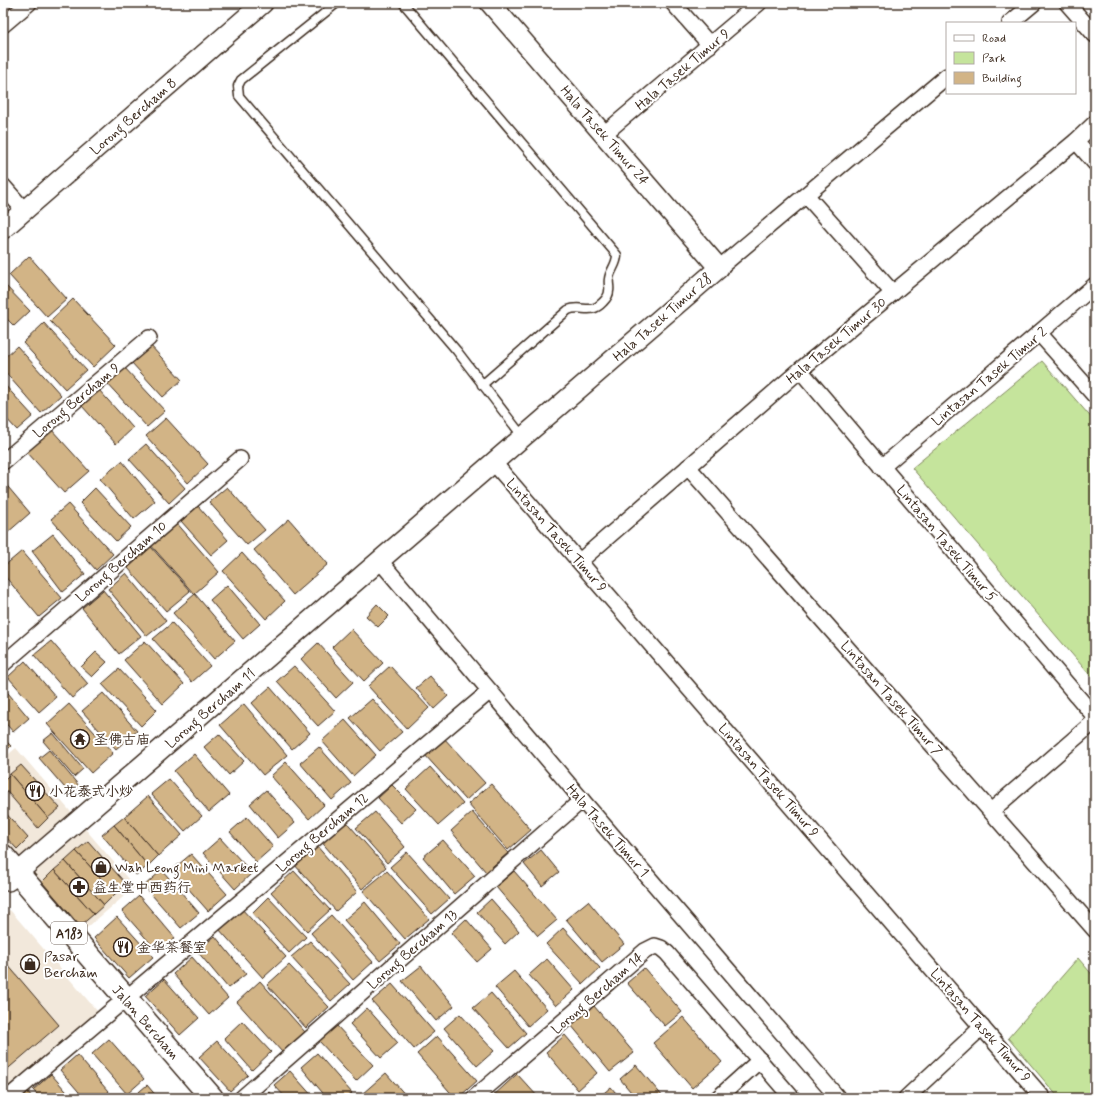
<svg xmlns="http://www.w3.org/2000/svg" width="1098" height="1101" font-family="Mynerve,'LXGW WenKai TC',sans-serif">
<rect width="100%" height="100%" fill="#fff"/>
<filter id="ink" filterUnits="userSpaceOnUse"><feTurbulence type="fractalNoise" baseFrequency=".025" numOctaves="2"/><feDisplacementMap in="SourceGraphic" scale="8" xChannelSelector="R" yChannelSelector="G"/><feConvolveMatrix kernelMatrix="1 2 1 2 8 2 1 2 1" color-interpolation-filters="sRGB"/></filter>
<g filter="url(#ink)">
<!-- built -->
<g fill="#f2e8db">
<polygon points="16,748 135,887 76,937 18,873 3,886 3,759"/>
<polygon points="10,910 98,1012 3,1094 3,916"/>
</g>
<!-- green -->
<g fill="#c5e49c" stroke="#80875d">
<polygon points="1042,361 1095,422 1095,681 912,468"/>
<polygon points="1078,958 1095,978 1095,1098 1059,1098 1008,1038"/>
</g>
<!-- building -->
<g fill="#d2b486" stroke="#3b2a1e">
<polygon points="29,256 67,299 47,317 9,275"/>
<polygon points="3,283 30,311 14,326 3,315"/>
<polygon points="73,299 116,345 93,367 50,321"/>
<polygon points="44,323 86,370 65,389 23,343"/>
<polygon points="150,345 182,380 163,397 131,362"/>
<polygon points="17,346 61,395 41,413 3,370 3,359"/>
<polygon points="123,366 165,411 147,427 106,382"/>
<polygon points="3,383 33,416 17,430 3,415"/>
<polygon points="99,390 133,428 116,444 82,406"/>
<polygon points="166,418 208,464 188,483 146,436"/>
<polygon points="51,429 89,471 64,493 26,451"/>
<polygon points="146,444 185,488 169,503 129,459"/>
<polygon points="122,461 155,501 134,519 100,479"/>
<polygon points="3,481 30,513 7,533 3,529"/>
<polygon points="227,487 265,530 247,545 209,502"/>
<polygon points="95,488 131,527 116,541 80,503"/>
<polygon points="68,504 113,554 96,570 51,519"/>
<polygon points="198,506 228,540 211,555 181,521"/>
<polygon points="289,519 328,564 293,595 254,550"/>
<polygon points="175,521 219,572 194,594 149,543"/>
<polygon points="53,534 85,574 63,592 32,551"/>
<polygon points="151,547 190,591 166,611 128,568"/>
<polygon points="22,551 62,598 39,617 3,574 3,567"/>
<polygon points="242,553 285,601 266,619 223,571"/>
<polygon points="126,573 166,621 147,636 108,589"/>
<polygon points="227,585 260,624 243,639 210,600"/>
<polygon points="103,590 141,636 119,654 82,608"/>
<polygon points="195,594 235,641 214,659 173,613"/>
<polygon points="377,604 389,616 378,627 366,616"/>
<polygon points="172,623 210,666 192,682 153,639"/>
<polygon points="351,629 383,663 364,681 332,647"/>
<polygon points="51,641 88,684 72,698 34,655"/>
<polygon points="145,641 184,684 163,704 124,660"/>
<polygon points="318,643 353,682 336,698 301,659"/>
<polygon points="96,652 107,662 92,677 81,667"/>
<polygon points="25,661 56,697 39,712 8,677"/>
<polygon points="294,666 335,711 318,726 277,681"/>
<polygon points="390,666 429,708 407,729 368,686"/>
<polygon points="119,669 157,710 141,726 102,684"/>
<polygon points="430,676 448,696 434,709 416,688"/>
<polygon points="3,687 29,718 13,732 3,720"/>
<polygon points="270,687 310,733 292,749 252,703"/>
<polygon points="103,693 137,731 116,749 82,711"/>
<polygon points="372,699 402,732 380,751 350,718"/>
<polygon points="69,704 113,753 91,773 47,724"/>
<polygon points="244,704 287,755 263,775 220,725"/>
<polygon points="345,720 376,755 353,776 322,741"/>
<polygon points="53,733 83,769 74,777 43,741"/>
<polygon points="219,734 244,761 229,775 204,747"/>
<polygon points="443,737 485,783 466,800 424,754"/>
<polygon points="3,738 11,746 3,754"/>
<polygon points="319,747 351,783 332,800 300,763"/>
<polygon points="49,750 80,787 71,795 39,758"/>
<polygon points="194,754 229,795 209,812 174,771"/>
<polygon points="286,762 324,805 309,819 271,776"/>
<polygon points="21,765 60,808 48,818 10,774"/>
<polygon points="430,767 463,804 439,825 406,789"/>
<polygon points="10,774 48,818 38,828 3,787 3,781"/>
<polygon points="169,779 202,816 185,831 151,794"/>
<polygon points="491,784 531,830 508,850 468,804"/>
<polygon points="392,785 416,809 401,823 378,798"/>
<polygon points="266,790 295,823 278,838 250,804"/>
<polygon points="148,796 182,835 158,856 124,817"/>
<polygon points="3,810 28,838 17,849 3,834"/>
<polygon points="375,812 405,847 387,863 356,828"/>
<polygon points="472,812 508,853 486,872 451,831"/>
<polygon points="124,817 158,856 148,866 114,825"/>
<polygon points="247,817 273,847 256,862 230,832"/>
<polygon points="343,818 386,867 362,889 319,839"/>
<polygon points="114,825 148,866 136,875 102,835"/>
<polygon points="220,838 252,873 235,889 203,853"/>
<polygon points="443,840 475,876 454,894 423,857"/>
<polygon points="88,841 126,884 115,894 76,851"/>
<polygon points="315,844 357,892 336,911 293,863"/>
<polygon points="541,850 559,872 542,886 524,864"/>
<polygon points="76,851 115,894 104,905 65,861"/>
<polygon points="407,852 449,899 432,914 390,867"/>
<polygon points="191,854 227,894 208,911 172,870"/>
<polygon points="65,861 104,905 94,914 54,870"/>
<polygon points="54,870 94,914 80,926 42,882"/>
<polygon points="162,870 199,913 181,928 144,886"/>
<polygon points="294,871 330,910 307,931 271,892"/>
<polygon points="387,871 429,919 405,939 363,891"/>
<polygon points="514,871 557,920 538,936 496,887"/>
<polygon points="139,896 175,938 158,952 122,911"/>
<polygon points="268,897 306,937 289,953 252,913"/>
<polygon points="491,899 519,931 505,944 477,912"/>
<polygon points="588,901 624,944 602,962 566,919"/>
<polygon points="365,902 400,944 380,961 344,920"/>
<polygon points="241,908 286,957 263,978 218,928"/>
<polygon points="331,915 373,962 353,980 311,933"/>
<polygon points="117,917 153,957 129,978 94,938"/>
<polygon points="466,919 492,949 477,962 451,933"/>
<polygon points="563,928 600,968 583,984 546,944"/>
<polygon points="215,936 246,974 228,988 197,951"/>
<polygon points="310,941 350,984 331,1001 291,957"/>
<polygon points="192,957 228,998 209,1015 173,974"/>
<polygon points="547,959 574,990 556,1006 529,975"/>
<polygon points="7,964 59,1025 3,1073 3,967"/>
<polygon points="289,965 329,1007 306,1028 267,985"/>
<polygon points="421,966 454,1006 436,1021 402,981"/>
<polygon points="644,968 682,1012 665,1026 627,983"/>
<polygon points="514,971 547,1009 528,1026 495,987"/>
<polygon points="164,979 199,1018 180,1035 145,996"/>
<polygon points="260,981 305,1032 282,1052 237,1002"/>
<polygon points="392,984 434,1032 414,1049 372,1001"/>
<polygon points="491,993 526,1033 509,1048 473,1008"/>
<polygon points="594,1006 634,1053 610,1072 571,1025"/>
<polygon points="367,1008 398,1043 381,1058 350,1024"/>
<polygon points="460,1014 494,1051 477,1066 444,1028"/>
<polygon points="683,1017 722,1062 692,1088 653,1043"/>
<polygon points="242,1021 271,1052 252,1070 224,1038"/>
<polygon points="336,1025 373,1065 356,1081 319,1041"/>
<polygon points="565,1035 597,1073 578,1090 546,1052"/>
<polygon points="437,1036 477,1081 458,1098 455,1098 417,1054"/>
<polygon points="109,1039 144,1079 127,1094 92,1054"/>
<polygon points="217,1041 248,1075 230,1091 199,1057"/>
<polygon points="317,1053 352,1093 346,1098 327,1098 301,1067"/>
<polygon points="77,1055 114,1098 84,1098 60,1070"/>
<polygon points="636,1065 664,1098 636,1098 620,1079"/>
<polygon points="290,1071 314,1098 286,1098 274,1085"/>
<polygon points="386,1073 408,1098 365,1098 362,1094"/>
<polygon points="51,1074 72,1098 40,1098 33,1090"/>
<polygon points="517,1074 539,1098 495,1098 493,1096"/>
<polygon points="147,1085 158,1098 134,1098 133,1097"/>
<polygon points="611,1087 620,1098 598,1098"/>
<polygon points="27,1091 33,1098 19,1098"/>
<polygon points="269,1092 275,1098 262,1098"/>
</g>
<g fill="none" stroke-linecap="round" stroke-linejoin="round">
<!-- service casing -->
<g stroke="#3b2a1e" stroke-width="11">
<g id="service">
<polyline points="337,3 241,80 238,86 239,96 457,351 523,437"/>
<path d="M403 3 617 255C617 265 610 270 609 279 608 283 610 287 609 291 609 296 606 299 603 302 590 316 582 304 568 310L482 385"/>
</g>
</g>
<!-- minor casing -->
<g stroke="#3b2a1e" stroke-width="18">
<g id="minor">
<polyline points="673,3 710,45"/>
<polyline points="1067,3 1095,35"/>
<polyline points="1010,23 1034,3"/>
<polyline points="3,25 29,3"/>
<polyline points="604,134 759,3"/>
<polyline points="1076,141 1095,163"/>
<polyline points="3,186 24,210"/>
<polyline points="806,195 893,293"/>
<polyline points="719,268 947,76"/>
<polyline points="1039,333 1095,396"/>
<polyline points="800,370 1095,717"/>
<polyline points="3,462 149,338"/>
<polyline points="494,463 1043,1098"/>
<polyline points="688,467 1095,930"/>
<polyline points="882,467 1095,285"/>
<polyline points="380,561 582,800 838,1098"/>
<polyline points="580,561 800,370 1076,141 1095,123"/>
<polyline points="3,664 240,459"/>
<polyline points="991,811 1095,721"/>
<polyline points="8,1098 490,691"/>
<polyline points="242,1098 582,800"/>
<polyline points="474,1098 645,951 655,946 661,948 667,953 792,1098"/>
<polyline points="718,1098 760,1060"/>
<polyline points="906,1098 982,1027"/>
</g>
</g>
<!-- tertiary casing -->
<g stroke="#3b2a1e" stroke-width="22">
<g id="tertiary">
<polyline points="3,229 263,3"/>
<polyline points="8,881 719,268 490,3"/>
</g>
</g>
<!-- primary casing -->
<g stroke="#3b2a1e" stroke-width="25">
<polyline id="primary" points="3,856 212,1098"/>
</g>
<!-- service -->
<use href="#service" stroke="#fff" stroke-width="8"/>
<!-- minor -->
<use href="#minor" stroke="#fff" stroke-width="15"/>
<!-- tertiary -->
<use href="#tertiary" stroke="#fff" stroke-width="19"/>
<!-- primary -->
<use href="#primary" stroke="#fff" stroke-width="22"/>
</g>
</g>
<!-- icons -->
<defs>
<g id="temple-ring" transform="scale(1)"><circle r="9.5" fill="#fff" stroke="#3b2a1e" stroke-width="1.5"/><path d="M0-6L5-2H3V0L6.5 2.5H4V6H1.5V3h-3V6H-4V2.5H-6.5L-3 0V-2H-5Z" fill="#3b2a1e"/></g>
<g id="restaurant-ring" transform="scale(1)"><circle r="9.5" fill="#fff" stroke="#3b2a1e" stroke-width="1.5"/><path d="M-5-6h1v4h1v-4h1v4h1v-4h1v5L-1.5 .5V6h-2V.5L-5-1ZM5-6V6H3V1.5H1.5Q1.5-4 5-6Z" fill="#3b2a1e"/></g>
<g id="shop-ring" transform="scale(1)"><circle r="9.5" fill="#fff" stroke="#3b2a1e" stroke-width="1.5"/><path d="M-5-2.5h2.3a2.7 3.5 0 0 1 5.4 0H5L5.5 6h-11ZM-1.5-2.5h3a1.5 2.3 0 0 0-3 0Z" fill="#3b2a1e"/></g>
<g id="pharmacy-ring" transform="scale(1)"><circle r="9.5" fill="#fff" stroke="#3b2a1e" stroke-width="1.5"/><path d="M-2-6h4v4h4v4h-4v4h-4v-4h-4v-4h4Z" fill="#3b2a1e"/></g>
</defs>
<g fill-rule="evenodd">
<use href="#temple-ring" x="80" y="739"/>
<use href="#restaurant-ring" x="35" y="791"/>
<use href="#shop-ring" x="101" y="867"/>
<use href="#pharmacy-ring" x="79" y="887"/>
<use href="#restaurant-ring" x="123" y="947"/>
<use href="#shop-ring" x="30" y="964"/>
</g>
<g text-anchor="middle" stroke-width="4" stroke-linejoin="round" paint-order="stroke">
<!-- shield labels -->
<rect fill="#fff" stroke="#766a62" stroke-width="1" x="51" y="922" width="36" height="22" rx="3"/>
<g font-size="13" font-weight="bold" fill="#3b2a1e">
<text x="69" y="938">A183</text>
</g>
<!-- street labels -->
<g font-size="14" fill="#3b2a1e" stroke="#fff">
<text transform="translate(682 69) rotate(-40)" y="5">Hala Tasek Timur 9</text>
<text transform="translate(133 116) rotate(-41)" y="5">Lorong Bercham 8</text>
<text transform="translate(605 135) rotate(49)" y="5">Hala Tasek Timur 24</text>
<text transform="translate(662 317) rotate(-41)" y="5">Hala Tasek Timur 28</text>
<text transform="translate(836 340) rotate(-40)" y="5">Hala Tasek Timur 30</text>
<text transform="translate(989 376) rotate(-40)" y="5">Lintasan Tasek Timur 2</text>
<text transform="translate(76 400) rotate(-40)" y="5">Lorong Bercham 9</text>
<text transform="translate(557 535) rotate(49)" y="5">Lintasan Tasek Timur 9</text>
<text transform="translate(947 543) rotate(50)" y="5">Lintasan Tasek Timur 5</text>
<text transform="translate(121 561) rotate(-41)" y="5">Lorong Bercham 10</text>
<text transform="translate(892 698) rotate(49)" y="5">Lintasan Tasek Timur 7</text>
<text transform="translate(210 708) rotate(-41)" y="5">Lorong Bercham 11</text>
<text transform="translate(769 780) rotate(49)" y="5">Lintasan Tasek Timur 9</text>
<text transform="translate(608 830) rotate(49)" y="5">Hala Tasek Timur 1</text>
<text transform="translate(322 832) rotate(-40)" y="5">Lorong Bercham 12</text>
<text transform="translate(412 949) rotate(-41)" y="5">Lorong Bercham 13</text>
<text transform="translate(597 993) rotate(-41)" y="5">Lorong Bercham 14</text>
<text transform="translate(146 1022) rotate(49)" y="5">Jalan Bercham</text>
<text transform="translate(981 1025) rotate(49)" y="5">Lintasan Tasek Timur 9</text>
</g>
<!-- poi labels -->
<g font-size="14" fill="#3b2a1e" stroke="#fff" text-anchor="start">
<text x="94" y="744">圣佛古庙</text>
<text x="49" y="796">小花泰式小炒</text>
<text x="115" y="872">Wah Leong Mini Market</text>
<text x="93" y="892">益生堂中西药行</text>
<text x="137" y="952">金华茶餐室</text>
<text x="44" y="961">Pasar<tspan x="44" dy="16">Bercham</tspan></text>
</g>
</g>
<!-- margin -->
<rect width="1098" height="1101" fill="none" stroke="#fff" stroke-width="16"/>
<rect x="8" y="8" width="1082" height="1085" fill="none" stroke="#3b2a1e" stroke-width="1.5" filter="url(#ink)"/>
<!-- legend -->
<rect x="946" y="22" width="130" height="72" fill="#ffffff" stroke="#b1aaa5"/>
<rect x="954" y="35" width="20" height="6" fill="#ffffff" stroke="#b1aaa5"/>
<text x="982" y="42" font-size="12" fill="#3b2a1e">Road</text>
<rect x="954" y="52" width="20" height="12" fill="#c5e49c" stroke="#b1aaa5"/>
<text x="982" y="62" font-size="12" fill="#3b2a1e">Park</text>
<rect x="954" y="72" width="20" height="12" fill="#d2b486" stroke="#b1aaa5"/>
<text x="982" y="82" font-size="12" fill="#3b2a1e">Building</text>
</svg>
